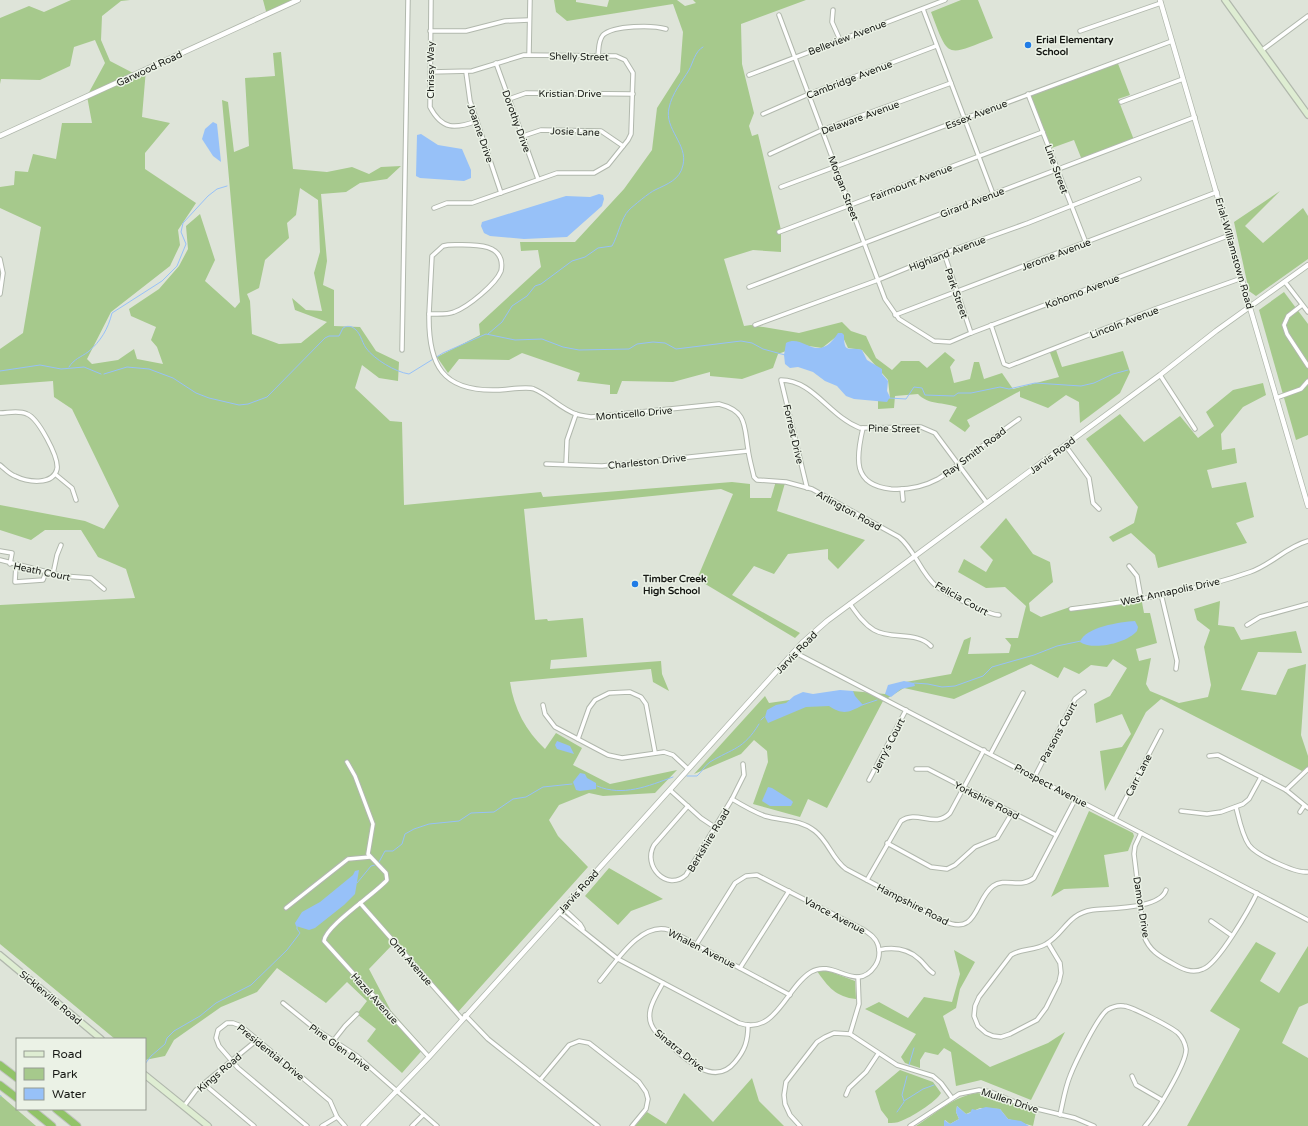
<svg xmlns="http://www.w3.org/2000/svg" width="1308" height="1126" font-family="'Varela Round',sans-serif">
<rect width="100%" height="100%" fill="#dee4d9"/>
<!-- green -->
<g fill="#a6c98c" fill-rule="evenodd">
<path d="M71 0H130L121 1 102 16 101 40 110 61 135 74 146 69 142 117 170 123 145 153V169L196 203 178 230 180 245 170 266 111 312 87 359 92 364 118 360 134 349 137 359 163 364 157 347 151 340 156 327 131 316 129 309 159 289 179 266 188 249 186 226 200 214 215 260 205 281 235 308 240 302 222 100 228 102 234 152 249 146 245 78 275 76 273 53 281 52 293 169 327 172 352 167 369 174 381 167 401 166 387 179 360 183 346 192 321 194 327 261 323 285 334 290V326L360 327 376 351 399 362 398 381 379 378 362 365 355 388 390 421 402 422 404 505 541 492 543 497 732 482 750 484V498H771L776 481 785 483 777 511 865 540 838 569 828 559V549L788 554 774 574 754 566 732 595 800 633 795 638 697 579 733 494 721 489 524 509 535 620 547 619 548 621 583 618 587 657 551 660 550 669 661 661 662 674 669 691 653 682 651 669 510 682C514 709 526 731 545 749L556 733 582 748 573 765 610 784 677 770 655 793 603 796 589 793 559 805 549 820 558 836 588 867 458 1012 394 943 369 969 391 1011 424 1048 402 1073 367 1041 376 1029 357 1014 367 1001 347 982 326 1003 277 968 257 992 221 1007 174 1040 165 1056 145 1060V1039H115L0 944V605L135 598 126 569 98 557 81 530H45L31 540 0 530V505L85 521 104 529 119 506 72 409 54 397 53 381 0 385V349L23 333 41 227 0 208V187L14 185 15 171 28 172 33 154 56 159 62 123H92L87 96 105 63 95 40 74 47 70 66 40 80 1 79 0 84V18L29 6 44 12ZM300 188 318 200 320 252 314 273 322 311 306 310 292 298 295 310 327 322 301 343 279 344 252 334 250 301 247 294 259 288 265 260 289 238 287 223 296 215Z"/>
<polygon points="263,0 301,0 267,15"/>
<path d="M554 0H576V2L607 7 609 0H677L685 6 696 3 693 0H806L741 24 742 64 754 113 749 126 752 136 758 134 781 230V252L753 250 724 259 744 326 751 325 799 333 842 322 851 331 866 336 876 358 892 370 901 361H919L927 368 945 352 955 360 950 367 954 383 970 379 974 362H979L984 379 1002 373 1013 389 1059 377 1049 350 1055 347 1062 367 1123 351 1130 372 1120 393 1080 423 1079 402 1066 395 1048 408 1020 397V391L967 420 970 426 965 432 949 421 957 407C944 402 928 405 918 394L895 396 894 408 878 409V401L890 398 888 380 862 350 848 348 841 333 822 348 802 345 778 354 773 368 742 379 710 376V372L673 382 622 381 617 394H610V385L577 381 580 373 522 353 509 360 459 359 448 373 437 357 480 335 479 324 541 267 538 250 521 251 520 242H575L624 189 652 150 657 108 680 72 683 32 673 4 567 21 556 12Z"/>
<path d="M961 0H978L993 38C946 56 949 60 931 12Z"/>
<polygon points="1117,61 1130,95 1118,99 1134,140 1082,160 1074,140 1049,149 1028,94"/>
<polygon points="1280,191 1245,226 1263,243 1303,208 1308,216 1308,259 1256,296 1249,291 1234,222"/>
<polygon points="1284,292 1308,324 1308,435 1296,440 1259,310"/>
<polygon points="1263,383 1266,395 1243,407 1221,434 1222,450 1235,448 1237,463 1207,470 1212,488 1246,482 1254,517 1236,523 1247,543 1158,568 1155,555 1131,533 1113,542 1109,537 1134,523 1138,507 1086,439 1120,414 1144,442 1180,416 1198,438 1214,426 1206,412 1233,390"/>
<polygon points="1006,518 1033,554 1050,562 1053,582 1029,603 1030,611 1041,617 1070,607 1141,597 1144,613 1150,613 1157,643 1136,649 1139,661 1151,658 1146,684 1150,691 1179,703 1208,697 1211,685 1204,647 1210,630 1197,620 1194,609 1220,601 1218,625 1234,627 1241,640 1296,631 1302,653 1258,652 1241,690 1276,695 1288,669 1306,664 1301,735 1308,756 1308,767 1302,771 1161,699 1146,712 1105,791 1100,751 1122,747 1131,734 1122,714 1096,723 1094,704 1110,696 1127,668 1113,659 1107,667 1091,665 1079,674 1064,667 1058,678 1031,664 954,699 904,688 883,701 827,808 808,799 800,817 753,804 768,762 767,751 754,740 741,754 694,774 765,696 769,703 852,691 885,694 900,683 951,674 964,640 971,637 968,654 1009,653 1011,645 1005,638 1018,638 1026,606 1005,587 986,588 958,572 964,559 986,572 993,560 980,547"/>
<polygon points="1089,811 1133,833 1134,836 1128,851 1104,855 1109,887 1064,889 1051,897"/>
<polygon points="609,868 663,899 631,911 618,925 585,896"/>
<polygon points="1256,942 1276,953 1260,981 1279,993 1308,946 1308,1003 1299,1007 1282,1043 1308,1058 1308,1126 1187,1126 1240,1029 1210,1011"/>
<polygon points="954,950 975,962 960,989 956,1008 943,1016 950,1038 990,1067 1048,1043 1065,1032 1031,1100 981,1080 956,1086 951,1052 944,1048 938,1055 925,1052 920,1060 920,1068 905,1063 901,1057 916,1034 865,1009 879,1002 908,1018 924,997 952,1002 960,974"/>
<path d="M826 970 855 981 856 999C836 997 828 987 817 971Z"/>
<path d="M900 1070 933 1082 941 1093C936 1102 910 1118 901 1121 897 1123 892 1123 888 1123V1119L881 1110 875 1091Z"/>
<polygon points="752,1078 759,1101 784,1126 635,1126 647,1112 666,1124 684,1093 713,1122"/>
<path d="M977 1093C998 1095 1016 1107 1036 1112L1033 1126 1008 1119 1000 1109 980 1108 966 1114 957 1106 956 1112 959 1119 950 1124 945 1120 944 1126H916C935 1114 954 1096 977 1093Z"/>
<polygon points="0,1095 36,1126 0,1126"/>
</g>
<!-- water -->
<g fill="#97c1f8">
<polygon points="213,122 217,124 221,162 213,156 202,139 205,129"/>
<polygon points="421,134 438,145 462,149 471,170 471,178 464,181 420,178 416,176 417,135"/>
<polygon points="599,194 603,195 604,199 602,206 567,237 524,239 490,236 484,233 481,226 482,222 566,196 590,197"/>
<path d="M838 333H842L844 335C844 355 849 346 862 350L867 360 882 369V374L888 381 887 391 890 397 887 402 854 399 846 396 837 386 825 381 813 372 798 367 790 368 785 364 784 355 786 343C804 333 817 366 838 333Z"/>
<path d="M1135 621 1138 627 1137 631C1127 643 1093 651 1080 642 1085 627 1120 622 1135 621Z"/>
<polygon points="904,681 914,683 915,686 901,689 891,697 885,694 888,685"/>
<path d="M840 690 853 691 855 696 863 705C848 713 843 715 829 706L806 707 768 723 765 717 767 710 776 705 786 703 794 696 803 692 813 694Z"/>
<polygon points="557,741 570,746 574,754 557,749 555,745"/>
<polygon points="580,773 585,774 587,778 596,783 596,789 580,791 576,790 573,782"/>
<polygon points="768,787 772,788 791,800 793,802 791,806 770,806 762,801"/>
<polygon points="359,870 355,894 344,905 315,928 309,930 296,926 295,923 302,912 320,902 353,875 355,871"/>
<polygon points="957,1106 966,1114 970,1113 972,1109 976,1110 986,1107 1000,1109 1008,1119 1021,1121 1029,1126 944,1126 944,1120 950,1124 959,1119 956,1112"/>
</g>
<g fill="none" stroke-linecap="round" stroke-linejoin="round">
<!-- stream -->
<g stroke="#97c1f8" stroke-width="1">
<path d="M488 334 502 322 512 306 527 296 535 286 541 284 572 261 585 257 598 248 612 246C618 236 621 218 629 210 633 206 650 192 655 190 667 184 680 180 683 165 688 144 664 129 669 108 672 93 682 82 689 70 693 63 695 51 703 47"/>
<path d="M69 367C74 359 81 357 88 352 101 341 108 329 112 313L162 281 177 266 186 244 181 232 183 223 208 196 217 189 227 186"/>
<polyline points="0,371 40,365 61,369 84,367 101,374"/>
<path d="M104 374 127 367 149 369 173 378 196 393 209 398 239 405 248 404 267 397 325 338 329 336H339L343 328C346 326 349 326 352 327 361 332 361 341 366 348 374 359 395 372 409 374L443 353 486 334 515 340 542 339 563 347 579 350 629 349 637 344 653 342 665 343 676 349 741 341 752 343 763 349 785 355"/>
<polyline points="889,398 906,399 914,387 922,388 925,395 954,396 958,393 971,393 1000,387 1009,389 1035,383 1081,386 1094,383 1113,374 1128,370"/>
<polyline points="914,683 928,684 942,687 955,686 983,676 992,667 1034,655 1057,646 1081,641"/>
<polyline points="862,705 877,700"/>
<polyline points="761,720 764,717"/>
<path d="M687 776H697C702 772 704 766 710 762 733 748 743 750 759 724"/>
<path d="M597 786C623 797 648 786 673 777"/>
<polyline points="379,862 385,851 393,851 402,844 405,834 414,829 429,824 459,821 471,813 494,812 513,799 526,797 543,787 572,784"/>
<polyline points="357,883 371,866 375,865"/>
<polyline points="145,1064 151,1056 165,1044 167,1038 174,1031 200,1016 216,1003 251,985 287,950 300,933 297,929 297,926"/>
<polyline points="909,1065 914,1048"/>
<polyline points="0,1096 1,1096"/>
<polyline points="904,1101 923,1089 934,1085"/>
<polyline points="904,1101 902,1095 907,1076"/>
<polyline points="897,1112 904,1102"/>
</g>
<!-- minor casing -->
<g stroke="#b1b8ad" stroke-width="5.5">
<g id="minor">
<path d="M431 0 430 107C442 130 455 129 477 121"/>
<polyline points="923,9 993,194"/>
<polyline points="833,10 832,22 840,40"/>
<polyline points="779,15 885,299 899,319 934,341 950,342 971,333 1230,235"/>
<polyline points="430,31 466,31 505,21 529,20"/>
<polyline points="1080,31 1161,3"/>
<polyline points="1261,51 1308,16"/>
<polyline points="529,55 530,0"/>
<path d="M598 56C599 49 598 41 603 35 614 25 653 25 666 29"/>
<polyline points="496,63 538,179"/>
<polyline points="430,72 472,71 524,55 616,56 625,60 633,73 631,134 628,140 608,165 594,173 557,173 472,203 447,203 434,208"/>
<polyline points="466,72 470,101 501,193"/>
<polyline points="749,75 945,0"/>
<polyline points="1028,94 1086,243"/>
<polyline points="509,99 526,93 633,94"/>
<polyline points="1121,102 1183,79"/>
<polyline points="763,114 809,94 936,46"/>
<polyline points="523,136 541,130 601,131 623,146"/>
<polyline points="770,154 822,130 951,83"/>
<polyline points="781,187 1172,41"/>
<polyline points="779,232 1043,132"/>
<path d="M448 245C467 245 507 240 501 271 496 284 468 307 454 312 447 315 437 314 429 314L432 256 443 246Z"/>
<polyline points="944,253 971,333"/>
<polyline points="0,259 3,273 0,294"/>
<polyline points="1285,282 1308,312"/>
<polyline points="749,287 1195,117"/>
<polyline points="1302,305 1288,316 1284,325 1287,334 1308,366"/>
<path d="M429 314C428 365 442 392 498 390 507 390 527 386 534 389 549 395 561 409 576 414 581 416 587 416 591 417L719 404C747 411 744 425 748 449 749 458 752 468 754 477L757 480 786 482 812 489 899 537C915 550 920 572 936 586 944 593 989 615 999 615"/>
<polyline points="895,315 1217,192"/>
<polyline points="755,325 878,280 944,253 1028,223 1139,179"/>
<polyline points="991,325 1004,364 1009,366 1155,309 1242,278"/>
<polyline points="402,350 408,0"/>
<polyline points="1160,375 1195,429"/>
<polyline points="1276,398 1301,389 1308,381"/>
<path d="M0 413C8 413 19 410 27 414 38 418 59 457 57 469 53 486 27 482 15 476 9 474 5 469 0 465"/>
<path d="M863 428C856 458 852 485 891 489 907 490 923 487 938 479 948 473 958 464 968 457 985 444 1002 431 1019 419"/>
<polyline points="1065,445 1089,478 1093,503 1099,509"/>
<polyline points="546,464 602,466 748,451"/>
<polyline points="566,464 567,440 576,414"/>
<polyline points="55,474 72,488 76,500"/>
<path d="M807 488 781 380C813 380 829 416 860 428L921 427 935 433 987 503"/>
<polyline points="902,489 903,500"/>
<polyline points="0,551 12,553 10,564"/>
<polyline points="0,560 63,576 91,578 104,589"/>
<polyline points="16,565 15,582 43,580 46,572"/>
<polyline points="1129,566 1137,576 1141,598"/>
<polyline points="53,574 57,555 61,545"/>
<polyline points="1161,594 1177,661 1176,669"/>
<path d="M850 604C857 614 864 624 874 630 891 640 917 631 931 646"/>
<path d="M1071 609C1131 602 1193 592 1250 572 1271 565 1286 547 1308 541"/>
<polyline points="1247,625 1260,617 1308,604"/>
<polyline points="794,652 1308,920"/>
<polyline points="543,705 545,714 555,727 608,755 622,758 664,752 673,755 688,769"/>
<polyline points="578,739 589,708 595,700 609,693 630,692 641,697 646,704 655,752"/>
<polyline points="991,753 1023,693"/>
<polyline points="1209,756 1218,755 1261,777 1286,790 1308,808"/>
<path d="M347 762 355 776 373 824 368 854 386 873 387 880C375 894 325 926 324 941L429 1057"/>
<polyline points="916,769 928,769 1056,835"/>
<polyline points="1035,776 1075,699 1084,692"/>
<polyline points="869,780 906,710"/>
<polyline points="670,790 701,818 716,828"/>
<polyline points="1286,790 1308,769"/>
<path d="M732 799C742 805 754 812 765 816 782 821 800 819 815 831 829 842 832 859 846 869L944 921C978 937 975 899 993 886 1006 877 1020 889 1034 878L1076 798"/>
<path d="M688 806 654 845C642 866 667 892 686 875L732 799 744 775 743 764"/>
<path d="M1236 807C1239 819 1242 835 1249 845 1256 855 1295 873 1307 872"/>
<polyline points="1181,811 1207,814 1221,812 1243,804 1249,799 1261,777"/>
<polyline points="1300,812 1304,806"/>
<polyline points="1115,819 1161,731"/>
<path d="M1141 833 1135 846 1134 854 1144 936C1149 950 1159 956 1172 963 1182 969 1192 974 1203 969 1218 964 1250 908 1257 893"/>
<polyline points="887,843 931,867 947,869 955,865 975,847 997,838 1012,813"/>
<path d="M867 880 901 821C917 809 935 829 950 813L984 750"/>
<polyline points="360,903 462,1019"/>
<polyline points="286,908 348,859 370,857"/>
<polyline points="563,908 580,924 583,929"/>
<path d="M559 912 618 959 739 1023C776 1036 786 987 811 972 834 958 856 994 875 966 879 960 880 952 878 945 876 938 870 934 864 930L757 875 746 876 735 883 696 945"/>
<polyline points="1211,921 1231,935"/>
<path d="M1048 943 1060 963 1061 973 1059 982 1046 1008 1037 1020 1010 1034 1001 1037 993 1036 986 1033 978 1026 974 1016 975 1006 979 997 1011 955C1021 948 1035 951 1046 944 1065 933 1067 914 1092 910 1110 908 1160 909 1166 890"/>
<path d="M879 950C893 947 908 949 919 959 924 963 927 969 933 973"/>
<polyline points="740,968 789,891"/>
<path d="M600 981C616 962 641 921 669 930L790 995"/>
<path d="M663 983C654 999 642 1016 656 1032 676 1049 711 1092 735 1062 745 1050 748 1041 748 1025"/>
<polyline points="283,1003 314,1028 357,1056 437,1126"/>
<polyline points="465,1015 488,1039 598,1126"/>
<polyline points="850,1034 859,1004 858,977"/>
<polyline points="334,1040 345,1026 357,1014"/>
<polyline points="1132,1076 1136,1085 1162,1100"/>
<polyline points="540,1080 569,1045 579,1041 589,1043 639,1082 646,1092 648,1099 646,1109 632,1126"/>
<polyline points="204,1084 254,1126"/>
<polyline points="846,1095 849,1088 866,1072 878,1054"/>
<polyline points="184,1106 196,1090 257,1040"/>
<path d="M1060 1115C1063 1102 1065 1088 1070 1076 1075 1063 1097 1018 1107 1010 1112 1007 1118 1005 1124 1006 1133 1007 1171 1027 1178 1033 1182 1037 1185 1043 1186 1049 1187 1063 1155 1115 1145 1126"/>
<polyline points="307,1126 238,1068 219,1046 216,1038 218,1030 227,1023 233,1023 241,1026 330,1101 337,1117 345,1126"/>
<polyline points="322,1126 337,1117"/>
<polyline points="412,1126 423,1115"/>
<polyline points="800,1126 790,1115 785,1104 784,1095 786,1082 817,1042 825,1037 834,1033 850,1034 897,1065 933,1076 941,1083 952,1098"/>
<polyline points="910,1126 959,1094 979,1090 991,1092 1025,1106 1075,1118 1094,1126"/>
</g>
</g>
<!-- tertiary casing -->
<g stroke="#b1b8ad" stroke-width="6">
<g id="tertiary">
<polyline points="1160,0 1308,506"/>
<polyline points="0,136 298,0"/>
<polyline points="363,1126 429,1057 802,643 827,621 1160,375 1216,331 1308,265"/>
</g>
</g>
<!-- secondary casing -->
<g stroke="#b1b8ad" stroke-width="8">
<g id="secondary">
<polyline points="1225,0 1308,115"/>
<polyline points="0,955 101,1039"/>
<polyline points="145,1075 208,1126"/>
</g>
</g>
<!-- motorway casing -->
<g stroke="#c2c3c2" stroke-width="9">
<g id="motorway">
<polyline points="0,1065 17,1078"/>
<polyline points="0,1085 17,1098"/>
<polyline points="31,1109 52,1126"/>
<polyline points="56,1109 77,1126"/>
</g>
</g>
<!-- minor -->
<use href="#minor" stroke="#fff" stroke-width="3.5"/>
<!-- tertiary -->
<use href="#tertiary" stroke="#fff" stroke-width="4.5"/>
<!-- secondary -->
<use href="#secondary" stroke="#deedd2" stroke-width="5.5"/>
<!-- motorway -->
<use href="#motorway" stroke="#91c368" stroke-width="7"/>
</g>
<!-- markers -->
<g fill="#207ce6" stroke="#ebf2e6" stroke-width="1.5">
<circle cx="1028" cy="45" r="4"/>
<circle cx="635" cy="584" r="4"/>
</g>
<g text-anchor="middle" stroke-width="3" stroke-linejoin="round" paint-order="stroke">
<!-- street labels -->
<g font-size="10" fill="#161814" stroke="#ebf2e6">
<text transform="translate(847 37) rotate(-21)" y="4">Belleview Avenue</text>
<text transform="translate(579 56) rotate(1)" y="4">Shelly Street</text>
<text transform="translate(149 68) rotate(-25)" y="4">Garwood Road</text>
<text transform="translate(430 70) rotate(-90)" y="4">Chrissy Way</text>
<text transform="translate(849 79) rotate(-21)" y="4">Cambridge Avenue</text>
<text x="570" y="97">Kristian Drive</text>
<text transform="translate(976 114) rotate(-21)" y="4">Essex Avenue</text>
<text transform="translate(860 117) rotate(-20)" y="4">Delaware Avenue</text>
<text transform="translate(517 121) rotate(70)" y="4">Dorothy Drive</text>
<text transform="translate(575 131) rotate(2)" y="4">Josie Lane</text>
<text transform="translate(481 133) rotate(71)" y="4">Joanne Drive</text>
<text transform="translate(1057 169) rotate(70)" y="4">Line Street</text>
<text transform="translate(911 182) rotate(-21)" y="4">Fairmount Avenue</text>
<text transform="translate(844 188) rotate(69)" y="4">Morgan Street</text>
<text transform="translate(972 202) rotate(-21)" y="4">Girard Avenue</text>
<text transform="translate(947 253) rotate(-21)" y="4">Highland Avenue</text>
<text transform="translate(1235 253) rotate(74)" y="4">Erial-Williamstown Road</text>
<text transform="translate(1056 254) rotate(-21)" y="4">Jerome Avenue</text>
<text transform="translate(1082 291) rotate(-21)" y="4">Kohomo Avenue</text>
<text transform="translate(957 293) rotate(71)" y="4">Park Street</text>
<text transform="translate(1124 322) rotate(-21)" y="4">Lincoln Avenue</text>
<text transform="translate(634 413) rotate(-5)" y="4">Monticello Drive</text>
<text transform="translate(894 428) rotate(1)" y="4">Pine Street</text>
<text transform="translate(794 434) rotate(77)" y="4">Forrest Drive</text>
<text transform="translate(974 452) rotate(-37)" y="4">Ray Smith Road</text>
<text transform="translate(1052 455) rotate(-37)" y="4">Jarvis Road</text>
<text transform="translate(647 461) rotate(-6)" y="4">Charleston Drive</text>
<text transform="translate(849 510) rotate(29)" y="4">Arlington Road</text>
<text transform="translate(42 571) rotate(12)" y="4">Heath Court</text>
<text transform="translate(1170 591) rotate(-12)" y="4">West Annapolis Drive</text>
<text transform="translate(962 598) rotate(29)" y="4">Felicia Court</text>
<text transform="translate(796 652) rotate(-46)" y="4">Jarvis Road</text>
<text transform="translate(1058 732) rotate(-62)" y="4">Parsons Court</text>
<text transform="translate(888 745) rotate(-63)" y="4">Jerry's Court</text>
<text transform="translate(1138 775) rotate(-63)" y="4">Carr Lane</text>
<text transform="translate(1051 785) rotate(28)" y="4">Prospect Avenue</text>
<text transform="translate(987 800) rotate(27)" y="4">Yorkshire Road</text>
<text transform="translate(708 840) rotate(-59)" y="4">Berkshire Road</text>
<text transform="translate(578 891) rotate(-48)" y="4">Jarvis Road</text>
<text transform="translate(913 904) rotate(27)" y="4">Hampshire Road</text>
<text transform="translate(1142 907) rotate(81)" y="4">Damon Drive</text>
<text transform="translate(835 915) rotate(28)" y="4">Vance Avenue</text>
<text transform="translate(702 948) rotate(27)" y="4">Whalen Avenue</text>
<text transform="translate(411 961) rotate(49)" y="4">Orth Avenue</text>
<text transform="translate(51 997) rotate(40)" y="4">Sicklerville Road</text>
<text transform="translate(375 998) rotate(48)" y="4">Hazel Avenue</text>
<text transform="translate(340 1047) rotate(36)" y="4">Pine Glen Drive</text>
<text transform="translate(680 1050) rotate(39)" y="4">Sinatra Drive</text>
<text transform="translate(271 1052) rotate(39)" y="4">Presidential Drive</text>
<text transform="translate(219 1072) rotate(-40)" y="4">Kings Road</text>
<text transform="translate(1010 1100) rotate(18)" y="4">Mullen Drive</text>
</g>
<!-- poi labels -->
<g font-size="10" font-weight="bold" fill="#161814" stroke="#ebf2e6" text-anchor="start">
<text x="1036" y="43">Erial Elementary<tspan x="1036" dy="12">School</tspan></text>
<text x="643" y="582">Timber Creek<tspan x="643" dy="12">High School</tspan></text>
</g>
</g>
<!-- legend -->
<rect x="16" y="1038" width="130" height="72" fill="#ebf2e6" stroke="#969b92"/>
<rect x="24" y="1051" width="20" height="6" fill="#deedd2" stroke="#969b92"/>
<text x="52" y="1058" font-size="12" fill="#161814">Road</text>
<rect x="24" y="1068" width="20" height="12" fill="#a6c98c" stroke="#969b92"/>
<text x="52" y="1078" font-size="12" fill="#161814">Park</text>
<rect x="24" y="1088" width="20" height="12" fill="#97c1f8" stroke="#969b92"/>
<text x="52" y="1098" font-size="12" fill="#161814">Water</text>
</svg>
